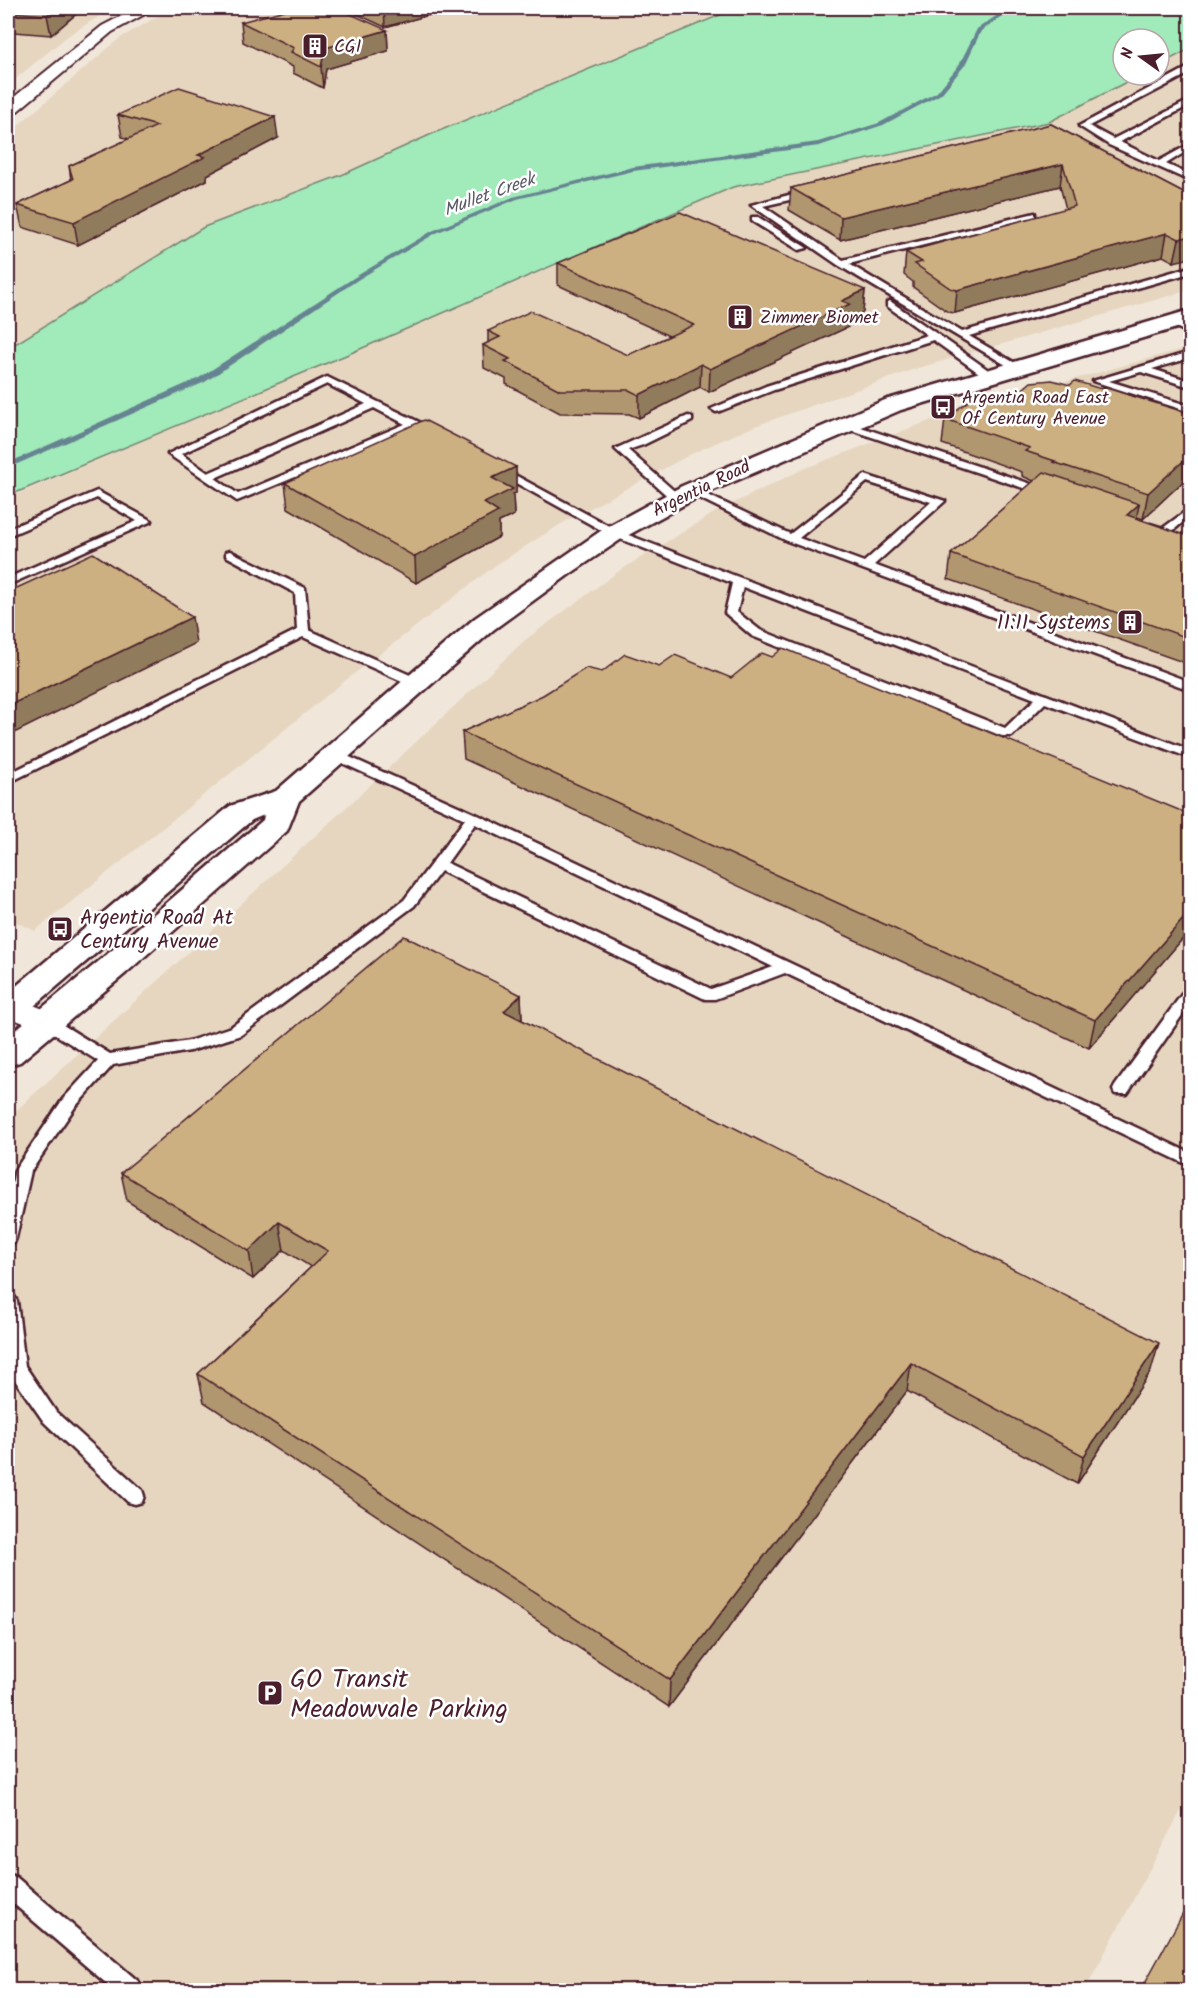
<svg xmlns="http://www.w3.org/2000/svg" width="1198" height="1998" font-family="Kalam,sans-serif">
<rect width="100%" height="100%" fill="#f0e7da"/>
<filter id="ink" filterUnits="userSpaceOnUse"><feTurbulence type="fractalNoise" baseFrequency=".0167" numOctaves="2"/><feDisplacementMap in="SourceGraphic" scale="12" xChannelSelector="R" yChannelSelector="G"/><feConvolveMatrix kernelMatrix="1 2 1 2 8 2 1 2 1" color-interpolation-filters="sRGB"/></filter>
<g filter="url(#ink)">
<!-- built -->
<g fill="#e6d6c0">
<polygon points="8,8 113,8 69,35 8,85"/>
<polygon points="179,8 737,8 434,133 344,174 204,227 16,343 8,342 8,134 120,38 158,16"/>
<polygon points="1190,49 1190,290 915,369 755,426 693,453 561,524 496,565 350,677 35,931 8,918 8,498 515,283 733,187 1049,122 1140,75 1159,75 1159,65"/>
<polygon points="1190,347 1190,1794 1085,1990 8,1990 8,1118 352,802 525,640 619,571 717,511 803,469 942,416"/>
</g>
<!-- green -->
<polygon fill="#a1eab9" stroke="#768472" stroke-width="1.5" points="737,8 1190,8 1190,49 1159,65 1159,39 1123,39 1123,75 1140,75 1049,122 733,187 351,353 8,496 8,342 17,343 204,227 344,174 434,133"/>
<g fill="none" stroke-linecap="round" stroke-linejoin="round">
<!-- stream -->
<polygon fill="#668392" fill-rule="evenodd" points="1019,8 1026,8 1003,16 981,31 965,65 941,94 883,125 819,146 633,171 517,199 436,233 359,279 205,382 8,468 8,463 199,378 355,277 432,231 513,197 633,167 818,142 879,123 937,92 959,65 977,29 999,14"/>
<!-- lane casing -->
<g stroke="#4a1f2b" stroke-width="5">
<g id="lane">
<polygon points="1187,68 1190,68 1190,73 1089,126 1113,139 1190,100 1190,105 1120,142 1159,161 1190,144 1190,149 1166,164 1190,175 1190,181 1109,145 1079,126"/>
<polygon points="808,190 812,193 811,195 763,206 843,260 1035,213 1035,217 849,264 962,332 1190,267 1190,273 969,336 1020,366 1021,368 1016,371 838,265 751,205"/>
<polygon points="752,217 758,217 807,248 799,250 752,221"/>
<polygon points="890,301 994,374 994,378 986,378 933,340 774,390 720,411 716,412 711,409 766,386 927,335 887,306 887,302"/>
<polygon points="1174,319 1190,327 1190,334 1170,324 1169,322"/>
<polygon points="1190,352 1190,358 1152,369 1190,381 1190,387 1141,372 1109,381 1190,406 1190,412 1093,381"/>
<path d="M327 377 419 422 436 433 431 436 414 428 237 501 168 454ZM327 384 366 404 208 473 181 454ZM374 408 405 424 238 494 215 478Z"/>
<polygon points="688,416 692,417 692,421 643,445 628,450 681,497 681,501 673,501 615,449"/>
<polygon points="846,422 1052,491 1054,493 1048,496 1044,495 842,427 841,425"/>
<path d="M500 467 618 531 1190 750V758L1045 703 1012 736H1002L752 636 725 613 732 583 610 535 496 472V468ZM743 587 1035 699 1005 728 760 630 737 612Z"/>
<path d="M865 475 945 501 874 565 1190 682V690L787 541 685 491 691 488 695 489 790 534ZM867 482 931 502 864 562 799 538Z"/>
<polygon points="97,491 152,521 8,585 8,578 137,521 97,498 8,536 8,529"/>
<polygon points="1190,508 1190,516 1169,534 1161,534 1144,527 1150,524 1163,528"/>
<polygon points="230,551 305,588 309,630 419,679 421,682 419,685 411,685 303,637 8,783 8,774 297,630 295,593 226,556 226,552"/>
<path d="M334 750 478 815 1190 1153V1166L785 973 715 999H705L441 871 414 906 241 1035 190 1051 113 1065 75 1107 31 1171 16 1238 14 1243 8 1244V1203L15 1170 63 1099 98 1061 40 1025 37 1021 40 1017H50L110 1054 189 1041 231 1027 404 900 465 819 329 757 327 754 329 751ZM475 824 773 967 711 989 447 863Z"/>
<polygon points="1190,989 1190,1004 1127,1094 1115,1094 1113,1090 1115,1086 1185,990"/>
<polygon points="8,1294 14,1296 17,1301 25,1366 56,1412 142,1490 144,1496 142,1502 135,1504 128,1502 44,1422 10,1373 8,1369"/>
<polygon points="8,1874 16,1877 139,1982 142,1990 114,1990 8,1899"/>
</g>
</g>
<!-- street casing -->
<g stroke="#4a1f2b" stroke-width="4">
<g id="street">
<polygon points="137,8 156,8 112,32 14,114 8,115 8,102 102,26"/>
<polygon points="8,995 56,1014 60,1021 56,1028 45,1031 8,1017"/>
</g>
</g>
<!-- secondary casing -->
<g stroke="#4a1f2b" stroke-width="5">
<polygon id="secondary" points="1190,310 1190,324 901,410 700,496 623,538 567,576 493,630 299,801 287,831 126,973 20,1062 8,1066 8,1036 104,957 263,820 264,815 252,820 20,1018 8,1021 8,993 230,806 276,791 475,618 605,528 682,486 885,400"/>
</g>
<!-- lane -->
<use href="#lane" fill="#fff" fill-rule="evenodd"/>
<!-- street -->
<use href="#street" fill="#fff" fill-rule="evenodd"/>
<!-- secondary -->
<use href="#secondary" fill="#fff" fill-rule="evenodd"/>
</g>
<!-- wall -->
<g fill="#b09770" stroke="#4a1f2b" stroke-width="1.5">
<polygon points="8,8 93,8 89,11 81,10 51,35 14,32 8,37"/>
<polygon points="344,8 455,8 385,27"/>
<polygon points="241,22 387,30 388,51 326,69 323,88 293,73 293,67 243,42"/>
<polygon points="118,115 278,138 207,175 207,180 78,245 22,227 17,205 71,180 69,166 129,139 122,137"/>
<polygon points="1051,124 1191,197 1174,262 1163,256 955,313 948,312 913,287 913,282 904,275 906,252 1066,209 1060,186 840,240 789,210 791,188"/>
<polygon points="558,263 865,290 863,312 849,319 848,327 709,392 700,387 639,418 629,414 560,413 506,384 506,379 484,368 483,345 488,343 488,331 628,355 669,336 558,285"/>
<polygon points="1070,385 1191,414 1191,474 1143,519 1137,517 1136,519 1191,537 1191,665 948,579 951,554 1034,481 1022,476 1022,472 942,444 945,419"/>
<polygon points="516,467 516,493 513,494 514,515 499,522 499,537 416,583 288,508 285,483"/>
<polygon points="659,666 731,678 1191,815 1191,929 1089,1048 464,759 462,732 602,672"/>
<polygon points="521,995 522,1020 1151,1371 1077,1484 907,1391 669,1707 204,1402 198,1374 311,1267 284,1250 253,1279 127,1201 121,1173"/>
</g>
<!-- shaded-wall -->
<g fill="#907b5b" stroke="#4a1f2b" stroke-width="1.5">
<polygon points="56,8 80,8 81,10 51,35 47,15"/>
<polygon points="384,8 455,8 385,27"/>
<polygon points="10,12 14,32 8,37 8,14"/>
<polygon points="387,30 388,51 326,69 323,88 321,67 325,48"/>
<polygon points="275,117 278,138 207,175 207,180 78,245 74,222 198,155"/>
<polygon points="1063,164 1060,186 840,240 841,217"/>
<polygon points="1167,233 1163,256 955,313 957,290"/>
<polygon points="1191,236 1191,258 1174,262 1179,239"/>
<polygon points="865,290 863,312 849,319 848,327 709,392 710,369 842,301"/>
<polygon points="701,364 700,387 639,418 639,395"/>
<polygon points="1191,454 1191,474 1143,519 1148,493"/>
<polygon points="516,467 516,493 513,494 514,515 499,522 499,537 416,583 415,557 484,503 492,478"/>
<polygon points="1139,504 1135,527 1127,515"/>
<polygon points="192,617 196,643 8,736 8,706"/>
<polygon points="1191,910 1191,929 1089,1048 1095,1020"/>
<polygon points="521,995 522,1023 504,1011"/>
<polygon points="279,1222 284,1250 253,1279 249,1251"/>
<polygon points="1159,1343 1151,1371 1077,1484 1084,1456"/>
<polygon points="911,1363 907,1391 669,1707 670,1680"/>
</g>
<!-- building -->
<g fill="#cdb082" stroke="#4a1f2b" stroke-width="1.5">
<polygon points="8,8 56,8 47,15 10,12 8,14"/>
<polygon points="292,8 337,8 387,30 325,48 321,67 291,52 294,48 241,22"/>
<polygon points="179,87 275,117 198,155 205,157 74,222 17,205 73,179 69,166 157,126 118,115"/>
<polygon points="1051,124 1191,197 1191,236 1179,239 1167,233 957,290 950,288 915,264 922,262 906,252 1075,206 1063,164 841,217 791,188"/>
<polygon points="680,212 865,290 842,301 850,304 710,369 701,364 639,395 629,390 560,390 505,361 510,359 483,345 500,337 488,331 531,311 628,355 694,325 558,263"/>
<polygon points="1052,380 1070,385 1075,381 1101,389 1103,387 1191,414 1191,454 1148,493 1053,462 1055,461 1025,451 1030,448 945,419 976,395 996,393 1012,398 1031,382"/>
<polygon points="424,420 516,467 492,478 513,489 484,503 498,512 415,557 285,483"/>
<polygon points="1044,472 1139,504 1127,515 1191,537 1191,639 951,554"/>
<polygon points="93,553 192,617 8,706 8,592"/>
<polygon points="783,648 1191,815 1191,910 1095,1020 462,732 543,695 586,668 602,672 625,654 659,666 675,655 731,678 762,653 772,657"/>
<polygon points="404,936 521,995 504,1011 1159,1343 1084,1456 911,1363 670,1680 198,1374 328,1251 279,1222 249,1251 121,1173"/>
<polygon points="1191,1899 1191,1977 1183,1990 1141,1990"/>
</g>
</g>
<!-- icons -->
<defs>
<g id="building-square" transform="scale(1.35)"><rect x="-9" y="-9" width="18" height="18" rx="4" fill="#4a1f2b" stroke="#fff"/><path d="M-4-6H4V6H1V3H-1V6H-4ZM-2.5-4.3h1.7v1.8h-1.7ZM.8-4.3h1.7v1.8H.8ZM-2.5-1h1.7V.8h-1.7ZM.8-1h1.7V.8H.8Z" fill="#fff"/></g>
<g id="bus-square" transform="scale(1.35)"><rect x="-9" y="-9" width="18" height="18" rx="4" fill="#4a1f2b" stroke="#fff"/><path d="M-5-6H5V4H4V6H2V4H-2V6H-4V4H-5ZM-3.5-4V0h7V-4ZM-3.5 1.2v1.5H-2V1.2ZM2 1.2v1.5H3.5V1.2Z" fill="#fff"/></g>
<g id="parking-square" transform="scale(1.35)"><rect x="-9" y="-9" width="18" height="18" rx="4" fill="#4a1f2b" stroke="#fff"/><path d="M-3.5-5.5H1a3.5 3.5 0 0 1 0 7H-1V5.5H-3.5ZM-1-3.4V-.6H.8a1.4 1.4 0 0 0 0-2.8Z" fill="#fff"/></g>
</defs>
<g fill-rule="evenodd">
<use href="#building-square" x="315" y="46"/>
<use href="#building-square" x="740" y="317"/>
<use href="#bus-square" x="943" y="407"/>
<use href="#building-square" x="1130" y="622"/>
<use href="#bus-square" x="60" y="929"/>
<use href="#parking-square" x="270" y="1693"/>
</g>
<g text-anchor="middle" stroke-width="5" stroke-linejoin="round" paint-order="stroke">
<!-- far-poi labels -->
<g font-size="18" fill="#4a1f2b" stroke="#fff" text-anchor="start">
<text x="334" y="52">CGI</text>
<text x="760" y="323">Zimmer Biomet</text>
<text x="962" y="403">Argentia Road East<tspan x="962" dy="21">Of Century Avenue</tspan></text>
</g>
<!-- far-water labels -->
<g font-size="18" font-style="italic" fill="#5a5967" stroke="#fff">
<text transform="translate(489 194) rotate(-20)" y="6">Mullet Creek</text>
</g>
<!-- far-street labels -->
<g font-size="18" fill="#4a1f2b" stroke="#fff">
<text transform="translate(701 488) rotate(-26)" y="6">Argentia Road</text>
</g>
<!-- poi labels -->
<g font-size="21" fill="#4a1f2b" stroke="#fff" text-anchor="end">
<text x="1110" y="629">11:11 Systems</text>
<text x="80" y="924" text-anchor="start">Argentia Road At<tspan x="80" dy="24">Century Avenue</tspan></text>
</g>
<!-- near-poi labels -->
<g font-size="26" fill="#4a1f2b" stroke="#fff" text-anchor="start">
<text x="290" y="1687">GO Transit<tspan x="290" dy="30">Meadowvale Parking</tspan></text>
</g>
</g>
<!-- margin -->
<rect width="1198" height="1998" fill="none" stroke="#fff" stroke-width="30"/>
<rect x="15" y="15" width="1168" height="1968" fill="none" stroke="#4a1f2b" stroke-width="2" filter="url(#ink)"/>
<!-- north arrow -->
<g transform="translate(1141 57) rotate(285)"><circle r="28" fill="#ffffff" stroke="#b7a5aa" stroke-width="1.5"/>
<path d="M0-4.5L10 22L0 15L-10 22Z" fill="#4a1f2b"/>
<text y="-9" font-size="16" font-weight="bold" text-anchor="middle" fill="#4a1f2b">N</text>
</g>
</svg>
